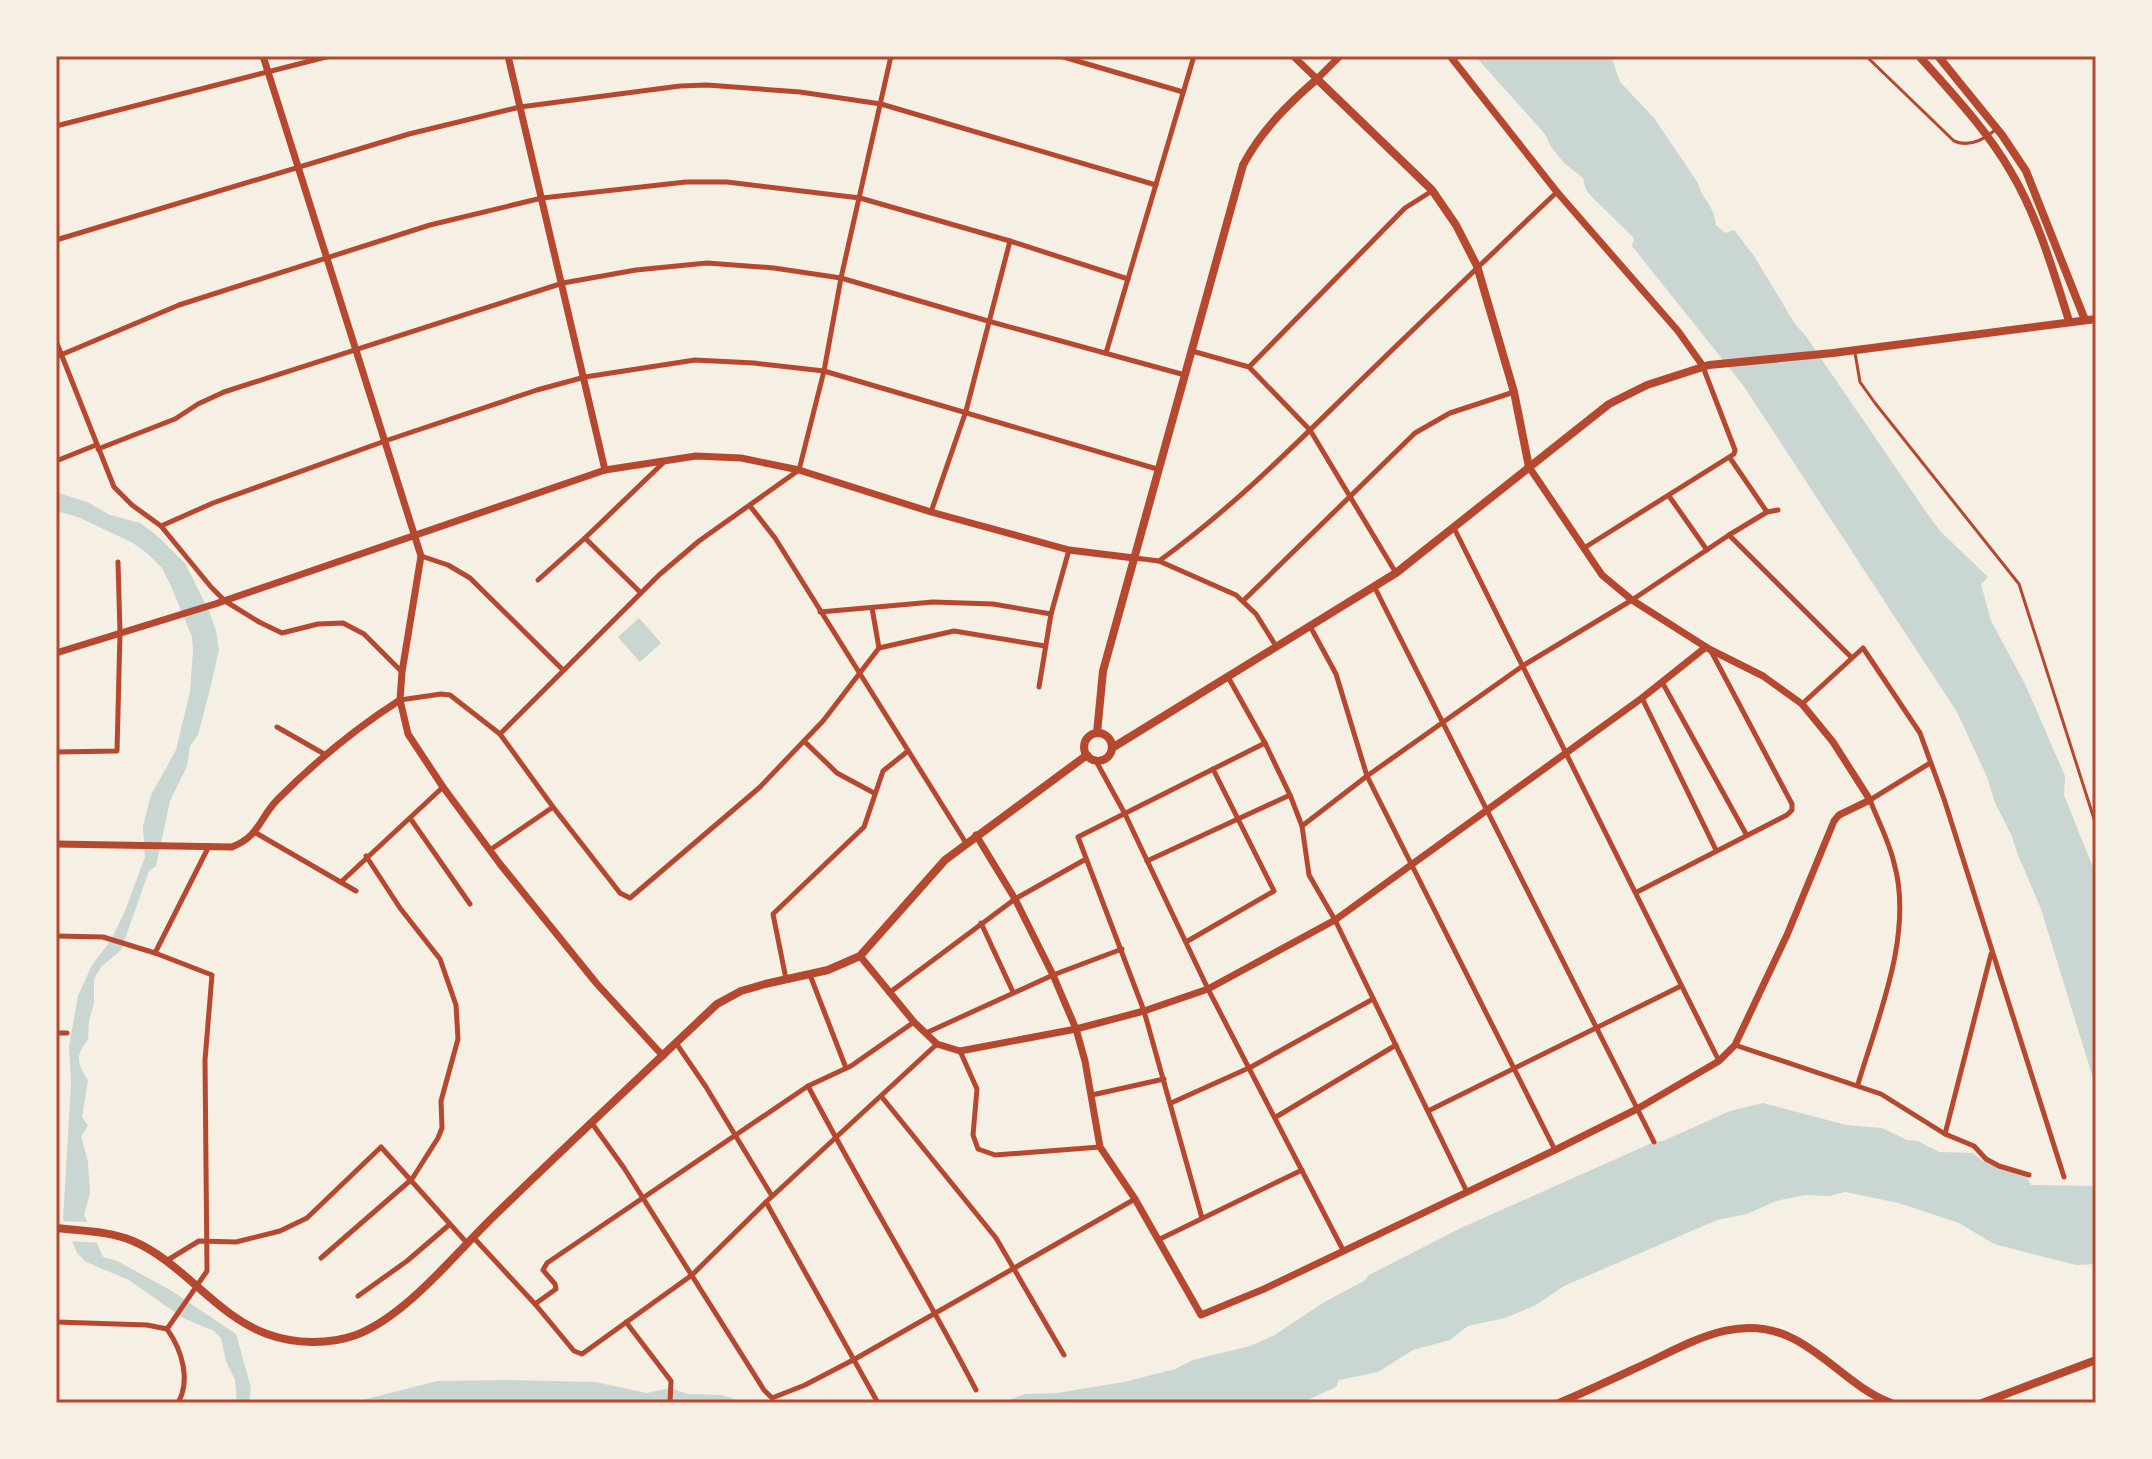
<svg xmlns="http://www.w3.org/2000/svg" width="2152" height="1459" font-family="Inter,sans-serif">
<rect width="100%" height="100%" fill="#f6efe4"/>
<!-- water -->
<g fill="#c9d6d2">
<path d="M1475 56H1611L1620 82 1654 118 1698 183C1702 200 1714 204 1716 225L1725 233 1734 230 1754 256 1795 324 1805 335 1924 509 1940 531 1988 577 1981 584 1991 621 2025 684 2065 776 2064 795 2096 875V1088L2041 909 2018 855 2011 834 1995 803 1987 777 1957 712 1743 385 1632 246 1634 238 1594 199 1586 190 1583 178 1564 163 1551 147 1545 134Z"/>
<path d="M56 492 87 502 110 515 140 523 154 533 185 563 209 611 216 631 219 650 211 685 198 735 190 746 187 766 170 801 156 866 149 871 121 950 101 967 94 979V1003L89 1021 88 1040C75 1054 77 1065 88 1080L82 1117 88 1126 81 1136 88 1162 90 1193 84 1215 103 1257 117 1261 172 1291 236 1334 251 1388 249 1403H237L235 1380 226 1361 221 1338 214 1331 183 1318 129 1280 86 1262 77 1253 63 1220 71 1084 69 1046 78 996 92 965 111 940 125 911 145 857 143 826 151 795 176 750 190 692 193 651 192 637 171 586 162 568 148 554 133 543 78 517 56 511Z"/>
<polygon points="639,618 661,643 640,662 618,637"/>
<polygon points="1763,1103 1846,1125 1882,1128 1907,1140 1918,1141 1939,1152 1973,1153 1983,1161 2027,1178 2031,1185 2096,1186 2096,1264 2076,1265 1994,1244 1959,1223 1899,1203 1845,1192 1829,1196 1805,1195 1776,1201 1747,1214 1717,1220 1564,1286 1536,1305 1505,1318 1468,1326 1450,1340 1413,1350 1378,1372 1339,1380 1336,1387 1301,1403 1002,1403 1025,1394 1057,1393 1124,1382 1175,1369 1193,1360 1250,1346 1273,1336 1326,1301 1364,1281 1369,1275 1461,1228 1654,1142 1663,1141 1730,1111"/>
<polygon points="509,1380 595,1382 647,1393 670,1388 688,1394 722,1395 745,1403 351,1403 437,1381"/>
</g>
<!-- pier -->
<polygon fill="#f6efe4" points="60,1221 92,1222 101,1243 68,1241"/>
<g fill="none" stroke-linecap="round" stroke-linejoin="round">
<!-- service -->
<g stroke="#b5482f" stroke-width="3">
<path d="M1866 56 1954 141C1968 147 1983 140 1994 131"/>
<polyline points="1855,353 1860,382 1875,403 2019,584 2096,825"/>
</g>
<!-- minor -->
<g stroke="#b5482f" stroke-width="5">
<polyline points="1060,56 1183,92"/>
<polyline points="56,126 330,56"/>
<polyline points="56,240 409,134 520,107 680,86 707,85 800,92 881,104 1156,185"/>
<polyline points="56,341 114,487 132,505 161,526 211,587 225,601 259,622 282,633 318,624 343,623 364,634 402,672"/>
<polyline points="1192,351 1249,367 1310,430 1396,573"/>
<polyline points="1106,353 1194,56"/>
<polyline points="56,357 179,305 430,225 542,198 686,182 727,182 860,198 1010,241 1128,279"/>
<polyline points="1249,367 1405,208 1432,191"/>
<polyline points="98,449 175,419 198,404 224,392 563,283 636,270 707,263 774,268 841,278 988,321 1185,375"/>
<polyline points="1730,458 1767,512"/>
<polyline points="56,461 96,445"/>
<polyline points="1669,496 1707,550"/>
<polyline points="750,506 775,538 966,843"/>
<polyline points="931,512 966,411 1010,241"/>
<polyline points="161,526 213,503 385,441 537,390 585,377 695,360 754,363 824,371 1157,469"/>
<polyline points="1454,528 1719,1061"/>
<polyline points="1729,535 1851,657"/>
<polyline points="1584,548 1734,454 1735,450 1703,367"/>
<polyline points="421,556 448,565 470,578 563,670"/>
<polyline points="1135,558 1159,561 1236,595 1256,614 1276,646"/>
<path d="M1159 561C1230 510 1293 447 1355 386 1422 321 1489 256 1557 192"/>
<polyline points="538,580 585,538"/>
<polyline points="1375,588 1654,1142"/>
<polyline points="640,592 585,538 664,462"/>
<polyline points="1244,600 1415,433 1450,413 1514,392"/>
<polyline points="820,612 933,602 993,604 1051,614"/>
<polyline points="1310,626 1336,674 1367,776 1555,1150"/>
<polyline points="879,648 954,631 1045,646"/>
<polyline points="1228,677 1265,743 1290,795 1302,826 1309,875 1335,920 1467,1192"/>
<polyline points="1662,682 1746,834"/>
<polyline points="1039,687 1051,614 1069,550"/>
<polyline points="1642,698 1716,850"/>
<polyline points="400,700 441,694 450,695 500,734 553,807 620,893 630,898 759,788 823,721 879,648 872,608"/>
<polyline points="1802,704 1863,648 1920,733 1944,799 2064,1177"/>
<polyline points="277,727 326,755"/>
<polyline points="500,734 659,575 699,541 799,470 824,371 841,278 891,56"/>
<polyline points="804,741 837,773 874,793"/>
<polyline points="56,752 117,751 120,633 118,562"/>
<polyline points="1096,761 1125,814 1208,989 1343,1250"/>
<polyline points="410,818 470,904"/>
<polyline points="1302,826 1367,776 1524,665 1632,600 1729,535 1767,512 1778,510"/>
<polyline points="256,833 356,891"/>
<polyline points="490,850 553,807"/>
<polyline points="1147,861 1290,795"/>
<polyline points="341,882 443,787"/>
<polyline points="1637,892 1787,815 1792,810 1792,804 1711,651"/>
<polyline points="981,923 1013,992"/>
<polyline points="56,936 103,937 155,953 212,975 205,1060 207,1271 167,1329"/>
<polyline points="1186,942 1274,891 1213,769"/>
<polyline points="155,953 209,846"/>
<polyline points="810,975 846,1068"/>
<polyline points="786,979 773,914 864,827 883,771 908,751"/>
<polyline points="889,993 1015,899 1086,859"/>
<polyline points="56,1033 67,1033"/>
<polyline points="926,1033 1053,975 1122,949"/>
<polyline points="676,1043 706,1087 772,1196"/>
<polyline points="1735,1045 1881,1094 1945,1134 1974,1146 1986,1159 1999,1166 2029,1175"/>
<polyline points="960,1051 977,1089 973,1135 978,1149 995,1155 1100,1147"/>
<path d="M1858 1084C1878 1017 1914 933 1894 863 1889 841 1878 821 1870 800L1930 763"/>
<path d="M808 1086C862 1189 923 1287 976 1390"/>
<polyline points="1092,1095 1164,1079"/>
<polyline points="881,1096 996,1238 1064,1355"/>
<polyline points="1171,1103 1251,1067 1373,999"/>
<polyline points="1428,1111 1681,986"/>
<polyline points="1276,1117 1396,1045"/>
<polyline points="591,1122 624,1168 764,1390 772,1398 805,1385 855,1359 1135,1199"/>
<polyline points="1945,1134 1991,954"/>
<polyline points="766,1202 878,1403"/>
<polyline points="1202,1218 1144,1011 1078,837 1265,743"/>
<polyline points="473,1237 535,1304 574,1351 582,1354 692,1275 766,1202 937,1044"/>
<polyline points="1158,1240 1302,1170"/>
<polyline points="321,1258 412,1179 438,1138 442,1128 441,1101 458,1039 456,1005 440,959 400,908 366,856"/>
<polyline points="166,1261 199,1241 236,1242 280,1231 307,1218 381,1147 467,1243"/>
<polyline points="358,1296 407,1261 449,1225"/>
<polyline points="535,1304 556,1289 555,1284 543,1270 547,1263 808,1086 851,1066 914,1022"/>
<polyline points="56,1322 147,1325 167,1329"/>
<polyline points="626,1322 671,1381 670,1403"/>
<path d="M167 1329C182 1350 191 1380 178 1403"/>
<polyline points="56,1403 106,1403"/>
</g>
<!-- tertiary -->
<g stroke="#b5482f" stroke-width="7">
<polyline points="508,56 605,470"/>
<polyline points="976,835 1015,899 1053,975 1076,1029 1085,1061 1100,1147 1135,1199 1201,1315 1264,1289 1555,1150 1637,1109 1719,1061 1735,1045 1787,935 1834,821 1839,815 1870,800 1833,742 1802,704 1763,676 1709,649 1632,600 1602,575 1529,467"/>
<path d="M56 844 232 847C260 836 259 818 278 799 315 762 356 728 400 700"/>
<polyline points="860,956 914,1022 937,1044 960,1051 1076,1029 1144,1011 1208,989 1335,920 1642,698 1706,647"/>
</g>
<!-- secondary -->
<g stroke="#b5482f" stroke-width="7">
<polyline points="263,56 421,556 402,672 400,700 408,734 443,787 500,864 597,984 663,1056"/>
<polyline points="1293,56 1317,79 1340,56"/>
<polyline points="1450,56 1557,192 1678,331 1703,366"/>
<polyline points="56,653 215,604 605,470 696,456 741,458 799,470 931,512 1069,550 1134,558"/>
</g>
<!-- primary -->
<g stroke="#b5482f" stroke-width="8">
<path d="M1919 56C1952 93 1986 129 2011 172 2037 215 2054 273 2069 321"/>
<polyline points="1938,56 2002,135 2026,171 2085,320"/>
<circle cx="1098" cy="747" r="14"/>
<path d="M1097 733 1103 671 1243 165C1261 131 1288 104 1317 79L1432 190 1456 225 1477 266 1514 392 1529 467"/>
<polyline points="1112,748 1396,573 1609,404 1647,385 1709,365 1833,353 2096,319"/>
<path d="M56 1228C82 1231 109 1231 133 1241 184 1263 215 1315 267 1334 295 1344 328 1345 356 1335 406 1316 455 1254 493 1217 567 1145 642 1075 717 1004L741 991 765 984 828 970 860 956 945 860 1087 755"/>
<path d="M1559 1403C1590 1390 1619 1376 1649 1362 1695 1340 1743 1312 1794 1339 1829 1357 1854 1389 1891 1403"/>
<polyline points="1982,1403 2096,1360"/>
</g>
</g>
<!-- border -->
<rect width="2152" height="1459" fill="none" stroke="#f6efe4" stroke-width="116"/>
<rect x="58" y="58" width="2036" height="1343" fill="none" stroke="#b5482f" stroke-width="3"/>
</svg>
